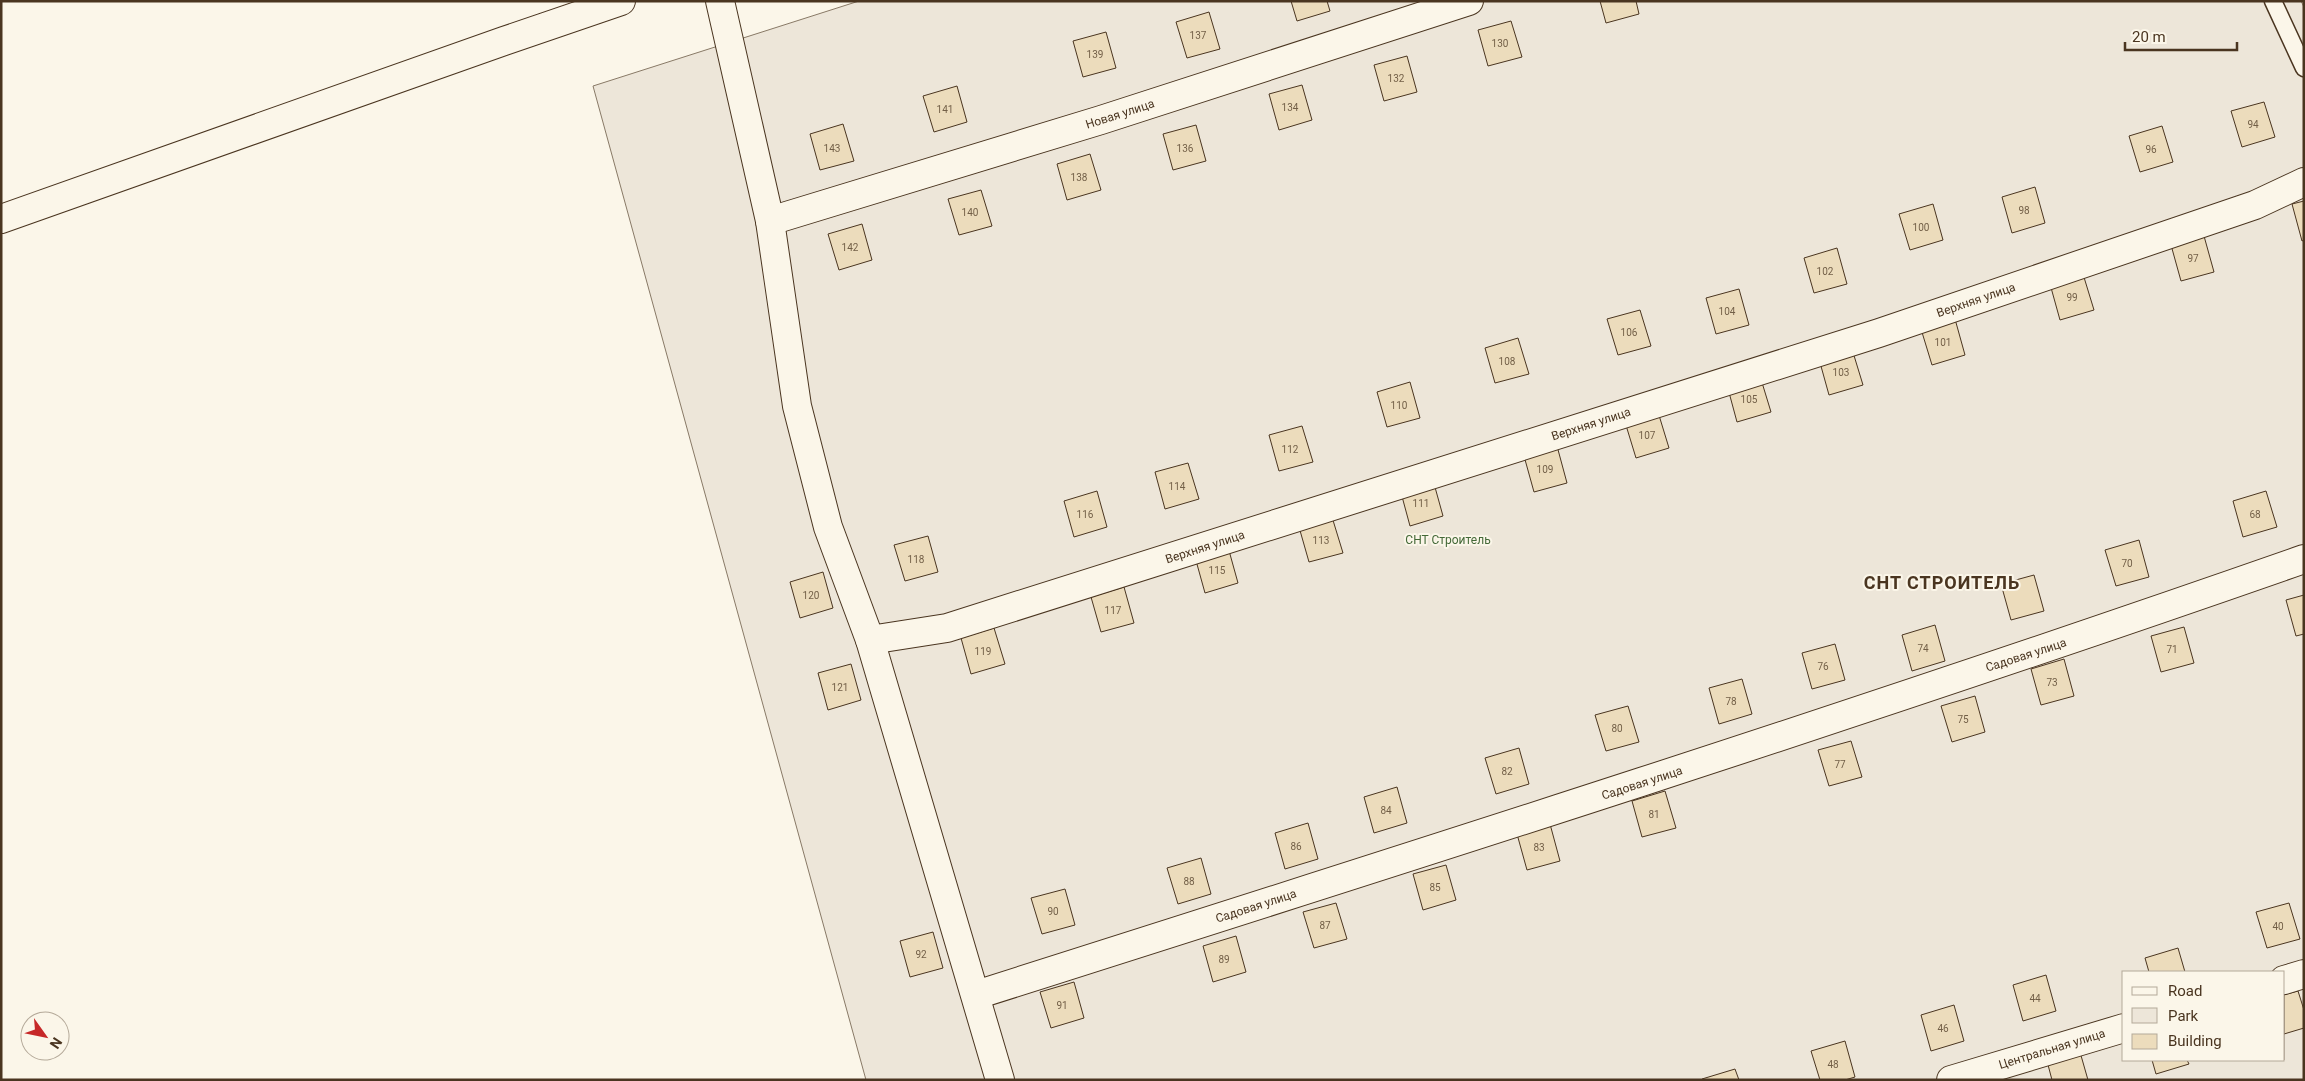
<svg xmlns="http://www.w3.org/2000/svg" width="2305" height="1081" font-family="Roboto,sans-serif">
<rect width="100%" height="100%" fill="#fbf6e9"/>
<!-- green -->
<path fill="#ede6d9" stroke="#887966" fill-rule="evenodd" d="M859 1H2301L2304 7V1080H866L593 86ZM2124 972H2284V1060H2124Z"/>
<!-- building -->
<g fill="#ecdcbc" stroke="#4a3520">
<polygon points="1291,1 1327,1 1330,11 1297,21"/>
<polygon points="1600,1 1636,1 1639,14 1606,23"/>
<polygon points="1209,12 1220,49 1187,58 1176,22"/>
<polygon points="1511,21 1522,57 1488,66 1478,30"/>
<polygon points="1106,32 1116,68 1083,77 1073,41"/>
<polygon points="1407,56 1417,92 1384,101 1374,65"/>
<polygon points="1302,85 1312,120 1279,130 1269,94"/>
<polygon points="957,86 967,122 934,132 923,96"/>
<polygon points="2264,102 2275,137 2242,147 2231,111"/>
<polygon points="843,124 854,161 820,170 810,134"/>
<polygon points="1196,125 1206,161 1173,170 1163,134"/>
<polygon points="2162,126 2173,162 2140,172 2129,136"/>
<polygon points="1090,154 1101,190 1067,200 1057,164"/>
<polygon points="2035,187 2045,223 2012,233 2002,197"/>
<polygon points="981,190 992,226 959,235 948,199"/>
<polygon points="2304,201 2304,240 2302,241 2292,204"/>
<polygon points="1933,204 1943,240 1910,250 1899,214"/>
<polygon points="862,224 872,260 839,270 828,234"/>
<polygon points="2204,236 2214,272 2181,281 2171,245"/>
<polygon points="1837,248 1847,284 1814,293 1804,258"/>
<polygon points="2083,274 2094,310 2060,320 2050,284"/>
<polygon points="1739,289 1749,325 1716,334 1706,298"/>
<polygon points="1640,310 1651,346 1618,355 1607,319"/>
<polygon points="1955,319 1965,355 1932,365 1921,329"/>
<polygon points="1518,338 1529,374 1495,383 1485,348"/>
<polygon points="1852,349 1863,385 1829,395 1819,359"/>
<polygon points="1760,376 1771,412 1737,422 1727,385"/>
<polygon points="1410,382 1420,418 1387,427 1377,392"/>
<polygon points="1658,412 1669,448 1636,458 1625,422"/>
<polygon points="1302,426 1313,462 1279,471 1269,435"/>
<polygon points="1557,446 1567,483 1534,492 1524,456"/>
<polygon points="1188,463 1199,499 1165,509 1155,472"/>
<polygon points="1433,480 1443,516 1410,526 1400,489"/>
<polygon points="1097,491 1107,527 1074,537 1064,501"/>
<polygon points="2266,491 2277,527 2243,537 2233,501"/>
<polygon points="1332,517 1343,553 1309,562 1299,527"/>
<polygon points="928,536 938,572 905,581 894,545"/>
<polygon points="2139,540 2149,577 2116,586 2105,550"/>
<polygon points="1228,547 1238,583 1205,593 1195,557"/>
<polygon points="823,572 833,608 800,618 790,582"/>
<polygon points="2034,575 2044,611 2011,620 2001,584"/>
<polygon points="1124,587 1134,623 1101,632 1091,597"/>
<polygon points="2304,595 2304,634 2296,636 2286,600"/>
<polygon points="1935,625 1945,661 1912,671 1902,635"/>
<polygon points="2184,627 2194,663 2161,672 2151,636"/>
<polygon points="994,628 1005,664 971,674 961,638"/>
<polygon points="1835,644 1845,680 1812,689 1802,653"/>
<polygon points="2064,659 2074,696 2041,705 2031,669"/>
<polygon points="851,664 861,700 828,710 818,673"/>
<polygon points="1742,679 1752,714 1719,724 1709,688"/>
<polygon points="1975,696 1985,732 1952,742 1941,706"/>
<polygon points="1628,706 1639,742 1606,751 1595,715"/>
<polygon points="1851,741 1862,777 1829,786 1818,750"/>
<polygon points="1519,748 1529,784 1496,794 1485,758"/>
<polygon points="1397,787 1407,823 1374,833 1364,797"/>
<polygon points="1665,791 1676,828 1642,837 1632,801"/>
<polygon points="1308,823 1318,859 1285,869 1275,833"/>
<polygon points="1550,824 1560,861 1527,870 1517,834"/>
<polygon points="1201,858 1211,894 1178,904 1167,868"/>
<polygon points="1446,865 1456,900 1423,910 1413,874"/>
<polygon points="1065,889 1075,925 1042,934 1031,898"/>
<polygon points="1336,903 1347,939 1314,948 1303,912"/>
<polygon points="2289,903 2300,939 2267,948 2256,912"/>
<polygon points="933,932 943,968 910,977 900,941"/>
<polygon points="1236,936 1246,972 1213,982 1203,946"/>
<polygon points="2178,948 2185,972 2149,972 2145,958"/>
<polygon points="2046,975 2056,1011 2023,1021 2013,985"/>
<polygon points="1074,982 1084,1018 1051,1028 1040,992"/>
<polygon points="2298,991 2304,1010 2304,1028 2284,1034 2284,995"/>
<polygon points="1954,1005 1964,1041 1931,1051 1921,1015"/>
<polygon points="1845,1041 1855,1077 1845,1080 1820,1080 1811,1051"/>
<polygon points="2080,1052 2088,1080 2052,1080 2047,1061"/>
<polygon points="2152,1060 2187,1060 2189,1064 2156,1074"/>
<polygon points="1735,1069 1739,1080 1703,1080 1702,1079"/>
</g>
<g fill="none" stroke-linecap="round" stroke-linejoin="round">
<!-- lane casing -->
<g stroke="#4a3520" stroke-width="19">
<polyline id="lane" points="2273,1 2304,68"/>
</g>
<!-- street casing -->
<g stroke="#4a3520" stroke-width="30">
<g id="street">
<polyline points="720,1 770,221 797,406 828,527 870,640 1000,1080"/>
<polyline points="1,219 504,41 621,1"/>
<polyline points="770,221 1101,120 1469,1"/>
<polyline points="870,640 947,628 1879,333 2255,205 2304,182"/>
<polyline points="2284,980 2304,974"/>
<path d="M976 995C1420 854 1864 713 2304 559"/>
<polyline points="1951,1080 2124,1028"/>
</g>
</g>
<!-- lane -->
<use href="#lane" stroke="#fbf6e9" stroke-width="16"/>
<!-- street -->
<use href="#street" stroke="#fbf6e9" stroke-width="28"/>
</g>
<g text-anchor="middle" stroke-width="4" stroke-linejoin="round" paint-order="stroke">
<!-- number labels -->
<g font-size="10" fill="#725f47">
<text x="1198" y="39">137</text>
<text x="1500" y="47">130</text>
<text x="1095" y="58">139</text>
<text x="1396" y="82">132</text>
<text x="1290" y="111">134</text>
<text x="945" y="113">141</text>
<text x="2253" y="128">94</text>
<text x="832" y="152">143</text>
<text x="1185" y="152">136</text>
<text x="2151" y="153">96</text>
<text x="1079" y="181">138</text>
<text x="2024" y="214">98</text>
<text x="970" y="216">140</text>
<text x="1921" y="231">100</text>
<text x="850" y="251">142</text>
<text x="2193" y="262">97</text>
<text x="1825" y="275">102</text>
<text x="2072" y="301">99</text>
<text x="1727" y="315">104</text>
<text x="1629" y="336">106</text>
<text x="1943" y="346">101</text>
<text x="1507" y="365">108</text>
<text x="1841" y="376">103</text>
<text x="1749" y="403">105</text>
<text x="1399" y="409">110</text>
<text x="1647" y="439">107</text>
<text x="1290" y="453">112</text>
<text x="1545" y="473">109</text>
<text x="1177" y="490">114</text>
<text x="1421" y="507">111</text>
<text x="1085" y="518">116</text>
<text x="2255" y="518">68</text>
<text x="1321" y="544">113</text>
<text x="916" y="563">118</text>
<text x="2127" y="567">70</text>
<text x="1217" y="574">115</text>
<text x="811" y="599">120</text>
<text x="1113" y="614">117</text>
<text x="1923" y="652">74</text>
<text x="2172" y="653">71</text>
<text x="983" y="655">119</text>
<text x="1823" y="670">76</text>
<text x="2052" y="686">73</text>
<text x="840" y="691">121</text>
<text x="1731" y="705">78</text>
<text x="1963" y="723">75</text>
<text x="1617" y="732">80</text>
<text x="1840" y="768">77</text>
<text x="1507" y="775">82</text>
<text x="1386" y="814">84</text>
<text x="1654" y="818">81</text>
<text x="1296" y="850">86</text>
<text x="1539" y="851">83</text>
<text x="1189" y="885">88</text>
<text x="1435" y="891">85</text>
<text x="1053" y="915">90</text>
<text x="1325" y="929">87</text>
<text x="2278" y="930">40</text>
<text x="921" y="958">92</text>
<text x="1224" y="963">89</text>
<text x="2035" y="1002">44</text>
<text x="1062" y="1009">91</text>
<text x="1943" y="1032">46</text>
<text x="1833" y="1068">48</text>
</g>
<!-- street labels -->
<g font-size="12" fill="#4a3520" stroke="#fbf6e9">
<text transform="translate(1120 114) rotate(-18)" y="4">Новая улица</text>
<text transform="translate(1976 300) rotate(-19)" y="4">Верхняя улица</text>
<text transform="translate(1591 424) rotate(-18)" y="4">Верхняя улица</text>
<text transform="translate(1205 547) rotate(-18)" y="4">Верхняя улица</text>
<text transform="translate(2026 655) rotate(-18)" y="4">Садовая улица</text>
<text transform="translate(1642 783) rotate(-18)" y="4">Садовая улица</text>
<text transform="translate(1256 906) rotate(-18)" y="4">Садовая улица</text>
<text transform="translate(2052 1049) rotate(-17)" y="4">Центральная улица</text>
</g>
<!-- park labels -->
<g font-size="12" fill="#436837" stroke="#fbf6e9">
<text x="1448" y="544">СНТ Строитель</text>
</g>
<!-- district labels -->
<g font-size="18" font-weight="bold" letter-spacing="1" fill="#4a3520" stroke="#fbf6e9">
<text x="1942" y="589">СНТ СТРОИТЕЛЬ</text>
</g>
</g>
<!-- border -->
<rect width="2305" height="1081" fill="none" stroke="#4a3520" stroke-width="5"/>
<!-- legend -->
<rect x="2122" y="971" width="162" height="90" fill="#fbf6e9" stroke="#b4a999"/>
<rect x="2132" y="987" width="25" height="8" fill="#fbf6e9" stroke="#b4a999"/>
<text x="2168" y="996" font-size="15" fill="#4a3520">Road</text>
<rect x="2132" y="1008" width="25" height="15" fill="#ede6d9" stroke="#b4a999"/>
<text x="2168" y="1021" font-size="15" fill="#4a3520">Park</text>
<rect x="2132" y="1034" width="25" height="15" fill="#ecdcbc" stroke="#b4a999"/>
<text x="2168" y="1046" font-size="15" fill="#4a3520">Building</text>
<!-- north arrow -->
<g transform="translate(45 1036) rotate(123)"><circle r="24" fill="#fbf6e9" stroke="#b4a999"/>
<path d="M0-4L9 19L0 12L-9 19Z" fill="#c62828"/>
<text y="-8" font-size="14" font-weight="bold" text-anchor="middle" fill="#4a3520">N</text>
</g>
<!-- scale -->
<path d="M2125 42v8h112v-8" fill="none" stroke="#4a3520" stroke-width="2.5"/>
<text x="2132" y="42" font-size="15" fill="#4a3520" stroke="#fbf6e9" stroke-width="4" paint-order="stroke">20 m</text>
</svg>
